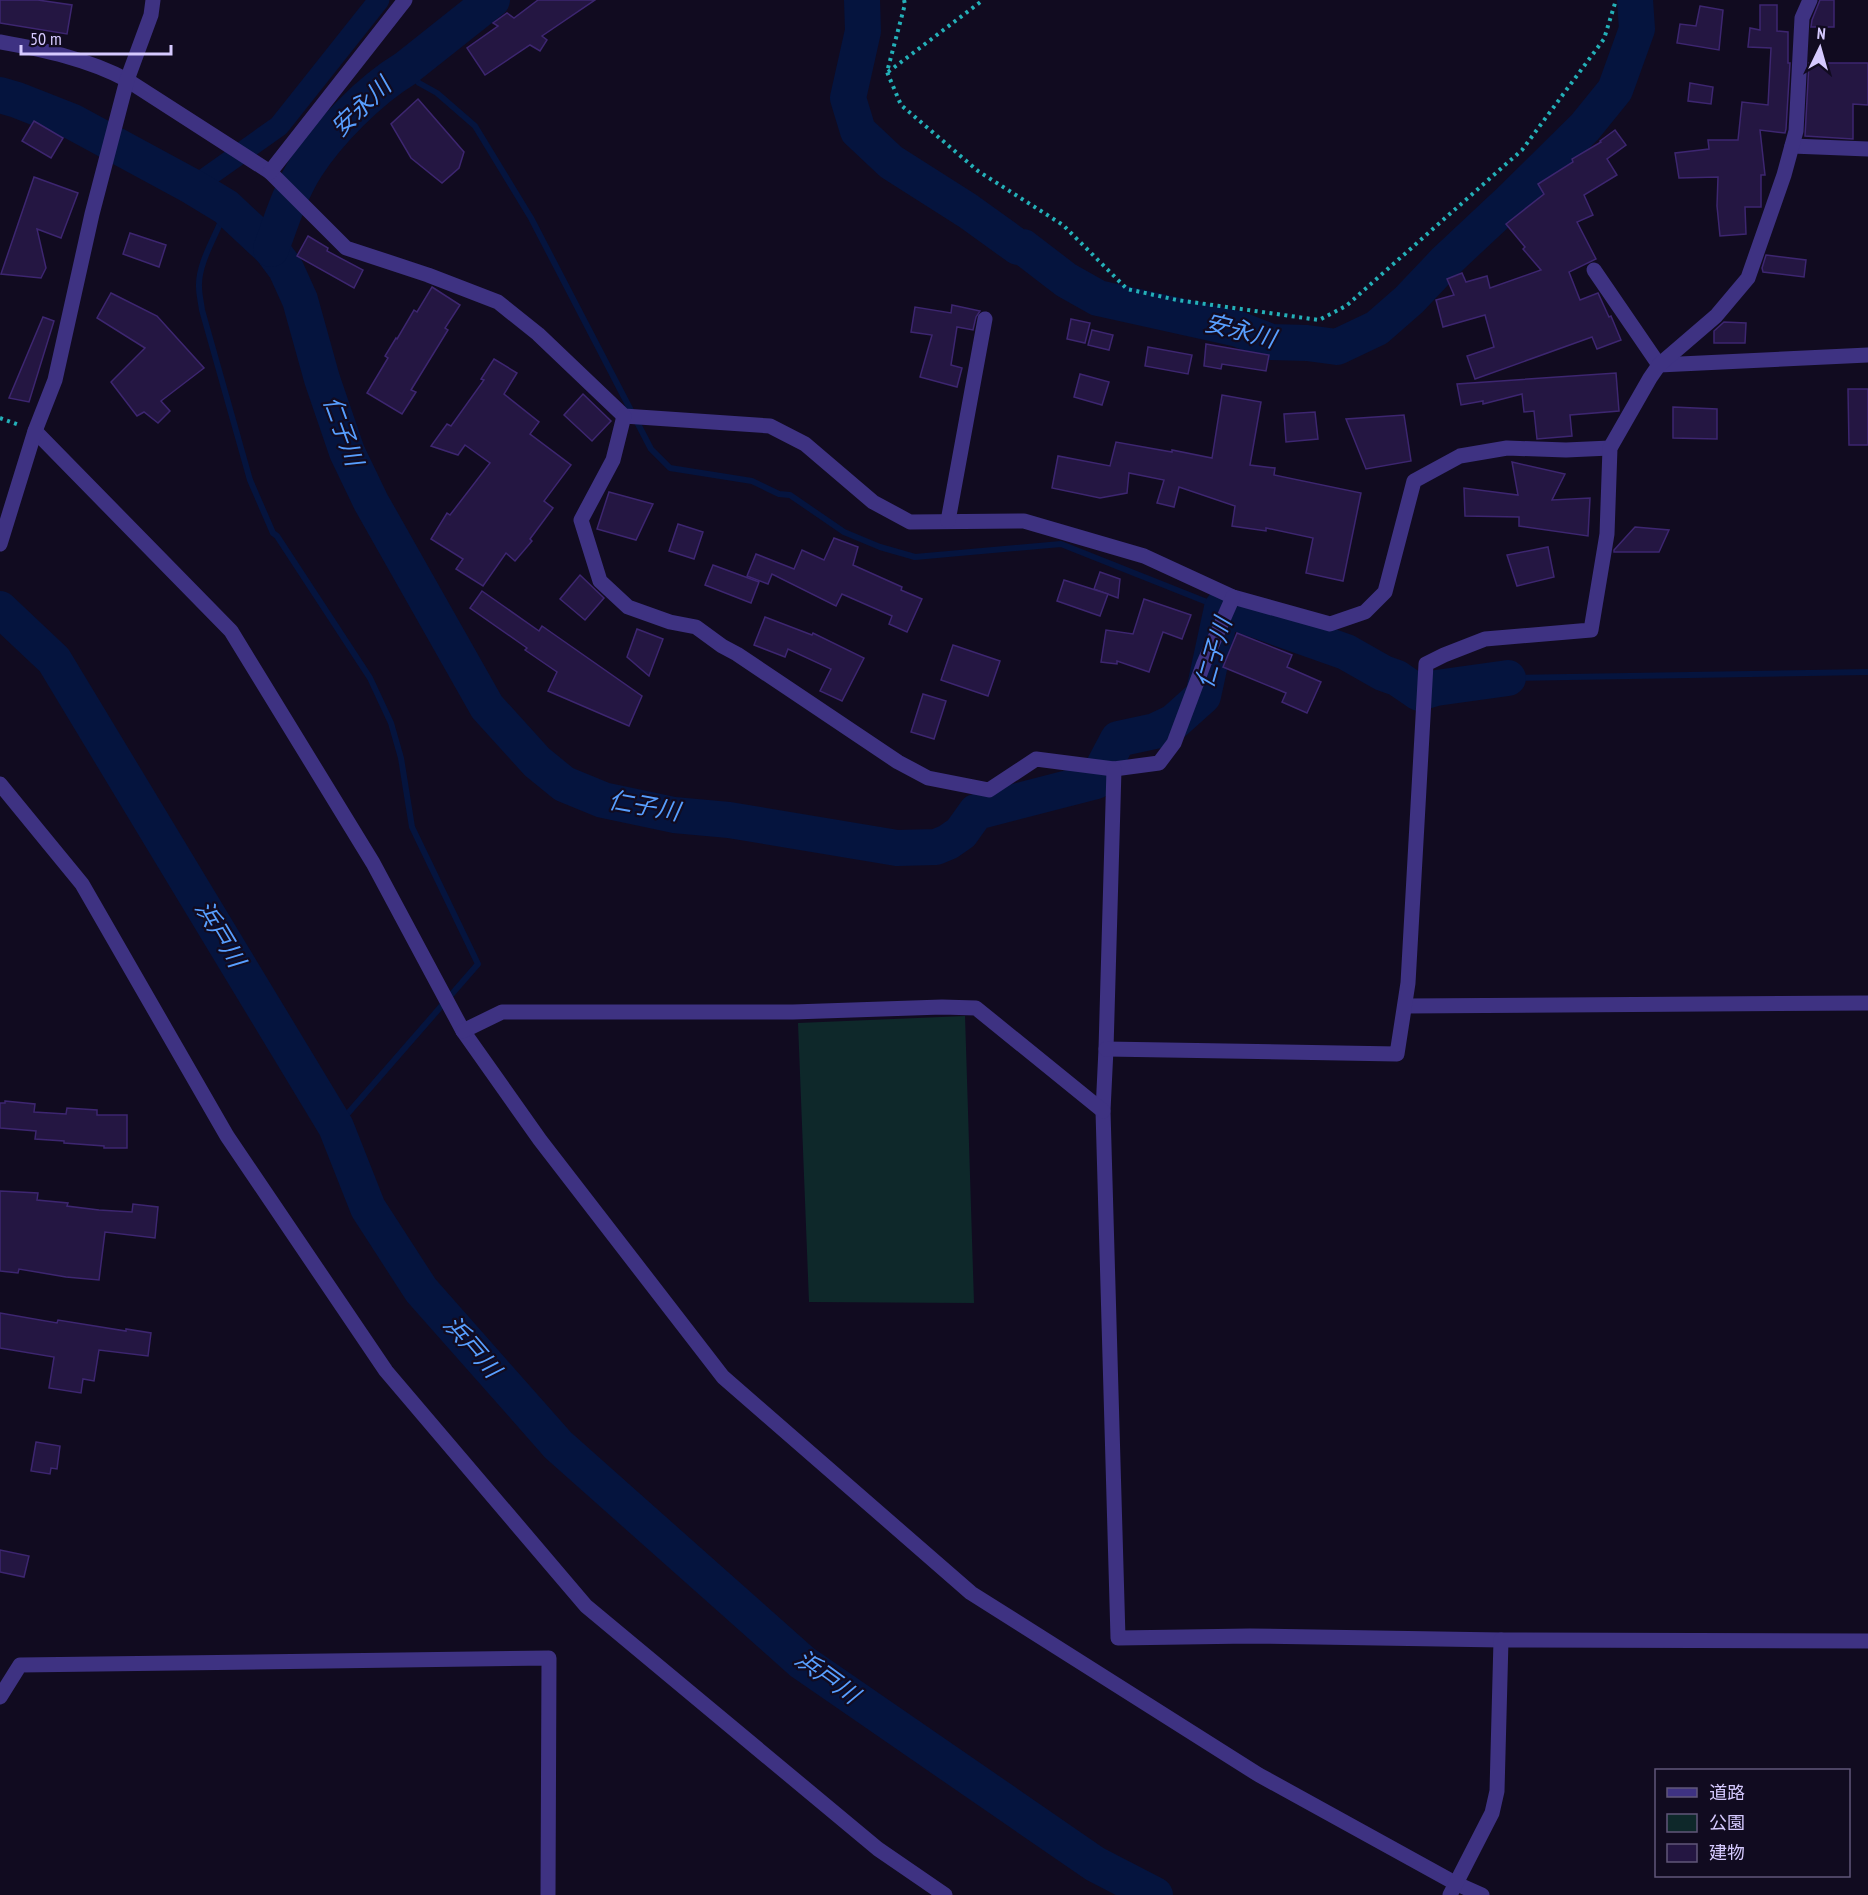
<svg xmlns="http://www.w3.org/2000/svg" width="1868" height="1895" font-family="'PT Sans Narrow','Noto Sans JP',sans-serif">
<rect width="100%" height="100%" fill="#110b20"/>
<!-- green -->
<polygon fill="#0e282a" points="965,1016 974,1303 809,1302 798,1023"/>
<g fill="none" stroke-linecap="round" stroke-linejoin="round">
<!-- stream -->
<g stroke="#05143e" stroke-width="6">
<polyline points="405,69 419,83 437,93 475,126 531,218 651,449 670,468 752,481 779,494 790,495 844,532 880,547 915,557 1061,544 1222,608"/>
<path d="M226 207C219 233 198 260 199 287 199 294 201 302 202 310L250 480 273 533 277 536 370 678 391 723 401 758 412 827 478 964 336 1127"/>
<polyline points="1508,678 1868,672"/>
</g>
<!-- canal -->
<polyline stroke="#05143e" stroke-width="21" points="193,187 279,126 379,0"/>
<!-- river -->
<g stroke="#05143e" stroke-width="36">
<polyline points="862,0 863,31 848,98 858,131 891,162 968,211 1018,247 1023,247 1066,280 1098,298 1238,329 1271,342 1307,343 1337,347 1377,328 1409,300 1445,262 1508,203 1585,127 1615,90 1637,29 1635,0"/>
<polyline points="0,95 17,100 73,122 193,187 226,207 271,249 286,269 300,300 322,379 347,452 371,502 487,707 537,762 564,784 603,800 674,815 729,820 897,848 936,847 948,842 961,833 976,812 1096,781 1118,739 1155,731 1174,722 1203,696 1222,608 1346,652 1383,673 1397,678 1419,693 1436,688 1508,678"/>
<path d="M271 249C281 222 290 192 306 167 328 133 370 90 405 69L492 0"/>
<polyline points="0,609 54,660 336,1127 368,1208 421,1290 558,1445 802,1662 1095,1864 1155,1895"/>
</g>
</g>
<!-- building -->
<g fill="#241642" stroke="#3d2670" stroke-width="1.5">
<polygon points="0,0 38,0 72,5 67,34 0,23"/>
<polygon points="538,0 595,0 542,36 547,40 540,51 530,45 485,75 467,48 498,26 493,23 507,13 514,18"/>
<polygon points="1820,0 1834,0 1834,27 1811,27 1812,20"/>
<polygon points="1760,5 1777,5 1777,31 1788,32 1788,63 1790,63 1786,129 1785,133 1760,130 1765,175 1761,175 1761,207 1745,207 1746,234 1720,236 1717,206 1718,177 1679,178 1675,153 1709,149 1708,140 1738,140 1742,102 1768,105 1771,48 1748,47 1750,28 1760,30"/>
<polygon points="1700,6 1723,10 1719,50 1677,43 1680,24 1696,26"/>
<polygon points="1809,63 1868,63 1868,105 1853,104 1853,139 1805,136"/>
<polygon points="1690,83 1713,87 1711,104 1688,101"/>
<polygon points="418,99 464,152 459,168 442,183 411,158 391,124"/>
<polygon points="34,121 63,138 51,158 22,141"/>
<polygon points="1615,130 1626,145 1607,159 1617,175 1584,195 1593,215 1577,222 1596,259 1569,272 1580,300 1598,293 1609,317 1611,316 1621,340 1597,349 1592,337 1475,379 1467,356 1494,347 1485,315 1443,327 1436,300 1454,295 1447,279 1462,273 1466,282 1487,276 1490,288 1541,270 1523,249 1525,247 1506,224 1544,194 1538,184 1573,162 1572,159 1601,142 1600,141"/>
<polygon points="34,177 78,193 61,238 37,229 46,268 41,278 1,274"/>
<polygon points="130,233 166,245 159,267 123,254"/>
<polygon points="308,236 328,248 327,251 363,270 354,288 297,256"/>
<polygon points="1766,255 1806,260 1804,277 1763,272 1762,268"/>
<polygon points="432,287 460,305 445,328 448,330 411,390 416,392 402,414 367,393 388,358 385,356 396,338 397,339 414,310 417,312"/>
<polygon points="111,293 157,316 204,368 161,401 170,411 158,423 144,412 137,416 111,382 145,348 97,318"/>
<polygon points="952,305 980,311 976,317 973,330 957,327 951,365 962,368 957,387 920,377 932,335 911,332 915,307 951,313"/>
<polygon points="43,317 54,321 29,402 9,398"/>
<polygon points="1071,319 1090,323 1085,343 1067,339"/>
<polygon points="1724,322 1746,323 1745,343 1714,343 1714,331"/>
<polygon points="1092,330 1113,335 1109,350 1088,345"/>
<polygon points="1206,344 1269,355 1266,371 1222,364 1221,369 1204,366"/>
<polygon points="1148,347 1192,355 1188,374 1145,366"/>
<polygon points="494,359 517,373 504,394 539,422 530,434 571,465 544,501 553,508 530,539 532,541 515,561 506,553 483,586 456,569 463,559 431,539 447,513 450,515 490,463 465,445 458,455 431,446 447,424 451,426 484,380 481,379"/>
<polygon points="1616,373 1619,411 1570,415 1572,436 1537,439 1534,411 1524,412 1522,394 1483,404 1483,401 1461,405 1457,384"/>
<polygon points="1080,374 1109,382 1102,405 1074,397"/>
<polygon points="1848,389 1868,389 1868,445 1849,445"/>
<polygon points="583,394 611,421 592,441 564,415"/>
<polygon points="1222,395 1261,402 1250,465 1275,468 1274,475 1361,493 1343,581 1306,573 1313,538 1266,528 1266,531 1232,526 1235,506 1179,487 1174,507 1157,503 1164,480 1129,473 1127,493 1100,498 1052,488 1058,456 1110,466 1116,442 1172,452 1172,450 1212,458"/>
<polygon points="1673,407 1717,409 1717,439 1673,438"/>
<polygon points="1315,412 1318,439 1286,442 1284,414"/>
<polygon points="1404,415 1411,461 1366,469 1346,419"/>
<polygon points="1512,462 1565,474 1552,500 1590,498 1588,536 1519,526 1519,517 1465,516 1464,488 1518,495"/>
<polygon points="609,492 653,504 636,540 597,529"/>
<polygon points="678,524 703,532 694,559 669,551"/>
<polygon points="1635,527 1669,530 1659,552 1614,552 1614,550"/>
<polygon points="834,538 858,547 853,565 902,587 901,590 922,599 907,632 889,624 892,616 842,594 836,606 772,574 768,584 747,576 756,554 794,569 802,550 824,560"/>
<polygon points="1548,547 1554,577 1517,586 1507,555"/>
<polygon points="713,565 759,582 751,603 705,585"/>
<polygon points="1100,572 1120,579 1118,598 1094,589"/>
<polygon points="580,575 604,598 585,620 560,599"/>
<polygon points="1064,580 1108,594 1100,616 1057,601"/>
<polygon points="482,591 539,631 542,626 642,696 629,726 548,691 557,672 525,650 527,648 470,608"/>
<polygon points="1144,599 1191,615 1182,639 1163,632 1149,672 1117,661 1117,664 1101,662 1106,630 1133,634"/>
<polygon points="765,617 812,635 813,633 864,658 842,701 820,691 831,669 788,649 785,657 754,645"/>
<polygon points="637,629 663,639 649,676 627,657"/>
<polygon points="1237,633 1292,655 1287,667 1321,682 1307,713 1282,702 1286,693 1223,667"/>
<polygon points="953,645 1000,661 988,696 941,680"/>
<polygon points="923,694 946,701 934,739 911,732"/>
<polygon points="5,1101 35,1104 34,1112 66,1114 67,1108 97,1110 97,1115 127,1115 127,1148 104,1148 104,1146 64,1143 64,1141 35,1139 36,1131 0,1128 0,1103 5,1103"/>
<polygon points="0,1191 38,1193 37,1200 68,1203 67,1206 99,1210 132,1212 133,1204 158,1207 155,1238 105,1232 99,1280 66,1277 19,1269 18,1273 0,1271"/>
<polygon points="0,1313 57,1323 58,1320 126,1331 126,1329 151,1333 148,1356 99,1350 94,1381 83,1379 81,1393 49,1388 54,1357 0,1348"/>
<polygon points="36,1442 60,1446 57,1469 51,1468 50,1474 31,1471"/>
<polygon points="0,1550 29,1556 24,1577 0,1572"/>
</g>
<g fill="none" stroke-linecap="round" stroke-linejoin="round">
<!-- path -->
<g stroke="#24b0b8" stroke-width="4" stroke-dasharray="3 4.5" stroke-linecap="butt">
<polyline points="904,0 905,4 887,72 901,105 978,171 1063,225 1127,289 1177,300 1319,320 1346,306 1522,150 1604,39 1616,0"/>
<polyline points="888,72 983,0"/>
<polyline points="0,418 19,425"/>
</g>
<!-- minor -->
<g stroke="#3e3282" stroke-width="15">
<path d="M0 42C44 50 88 59 127 80L270 172 346 248 428 275 498 302 538 334 624 416 770 426 805 444 873 502 910 522 1024 521 1144 556 1233 597 1330 624 1365 612 1385 592 1414 481 1460 456 1507 448 1566 450 1610 448"/>
<polyline points="1792,146 1868,149"/>
<polyline points="270,172 405,0"/>
<polyline points="1594,270 1659,365"/>
<polyline points="1659,365 1868,355"/>
<polyline points="624,416 613,460 581,520 600,581 628,607 670,622 696,627 722,646 737,654 898,762 928,778 989,790 1036,759 1114,769 1159,763 1174,743 1204,663 1233,597"/>
<polyline points="35,431 231,631 373,863 463,1031 540,1140 723,1377 971,1593 1259,1775 1455,1883 1482,1895"/>
<polyline points="948,521 985,319"/>
<polyline points="0,544 35,431 55,380 92,214 127,80 151,15 153,0"/>
<polyline points="1114,769 1106,1049 1103,1111 1118,1638 1250,1636 1501,1640"/>
<polyline points="0,784 82,884 227,1136 386,1371 586,1606 878,1849 945,1895"/>
<polyline points="1405,1006 1868,1003"/>
<polyline points="463,1031 502,1012 793,1012 942,1007 976,1008 1103,1111"/>
<polyline points="1106,1049 1397,1054 1408,983 1426,664 1444,655 1485,639 1591,630 1607,534 1610,448 1650,378 1659,365 1716,316 1748,278 1784,175 1796,131 1802,18 1810,0"/>
<polyline points="0,1697 20,1665 549,1658 548,1895"/>
</g>
<!-- tertiary -->
<polyline stroke="#3e3282" stroke-width="15" points="1450,1895 1492,1813 1497,1791 1501,1640 1868,1641"/>
</g>
<g text-anchor="middle" stroke-width="4.5" stroke-linejoin="round" paint-order="stroke">
<!-- water labels -->
<g font-size="24" font-style="italic" fill="#589fff" stroke="#110b20">
<text transform="translate(361 107) rotate(-44)" y="8">安永川</text>
<text transform="translate(1240 331) rotate(14)" y="8">安永川</text>
<text transform="translate(343 431) rotate(70)" y="8">仁子川</text>
<text transform="translate(1214 653) rotate(-74)" y="8">仁子川</text>
<text transform="translate(644 806) rotate(10)" y="8">仁子川</text>
<text transform="translate(220 934) rotate(59)" y="8">浜戸川</text>
<text transform="translate(472 1347) rotate(49)" y="8">浜戸川</text>
<text transform="translate(827 1677) rotate(36)" y="8">浜戸川</text>
</g>
</g>
<!-- legend -->
<rect x="1655" y="1769" width="195" height="108" fill="#110b20" stroke="#605779" stroke-width="1.5"/>
<rect x="1667" y="1788" width="30" height="9" fill="#3e3282" stroke="#605779" stroke-width="1.5"/>
<text x="1709" y="1799" font-size="18" fill="#d6caff">道路</text>
<rect x="1667" y="1814" width="30" height="18" fill="#0e282a" stroke="#605779" stroke-width="1.5"/>
<text x="1709" y="1829" font-size="18" fill="#d6caff">公園</text>
<rect x="1667" y="1844" width="30" height="18" fill="#241642" stroke="#605779" stroke-width="1.5"/>
<text x="1709" y="1859" font-size="18" fill="#d6caff">建物</text>
<!-- north arrow -->
<g transform="translate(1820 48) rotate(5)" stroke="#110b20" stroke-width="4.5" paint-order="stroke">
<path d="M0-4.5L10 22L0 15L-10 22Z" fill="#d6caff"/>
<text y="-9" font-size="16" font-weight="bold" text-anchor="middle" fill="#d6caff">N</text>
</g>
<!-- scale -->
<path d="M21 45v9h150v-9" fill="none" stroke="#d6caff" stroke-width="3"/>
<text x="30" y="45" font-size="18" fill="#d6caff" stroke="#110b20" stroke-width="4.5" paint-order="stroke">50 m</text>
</svg>
